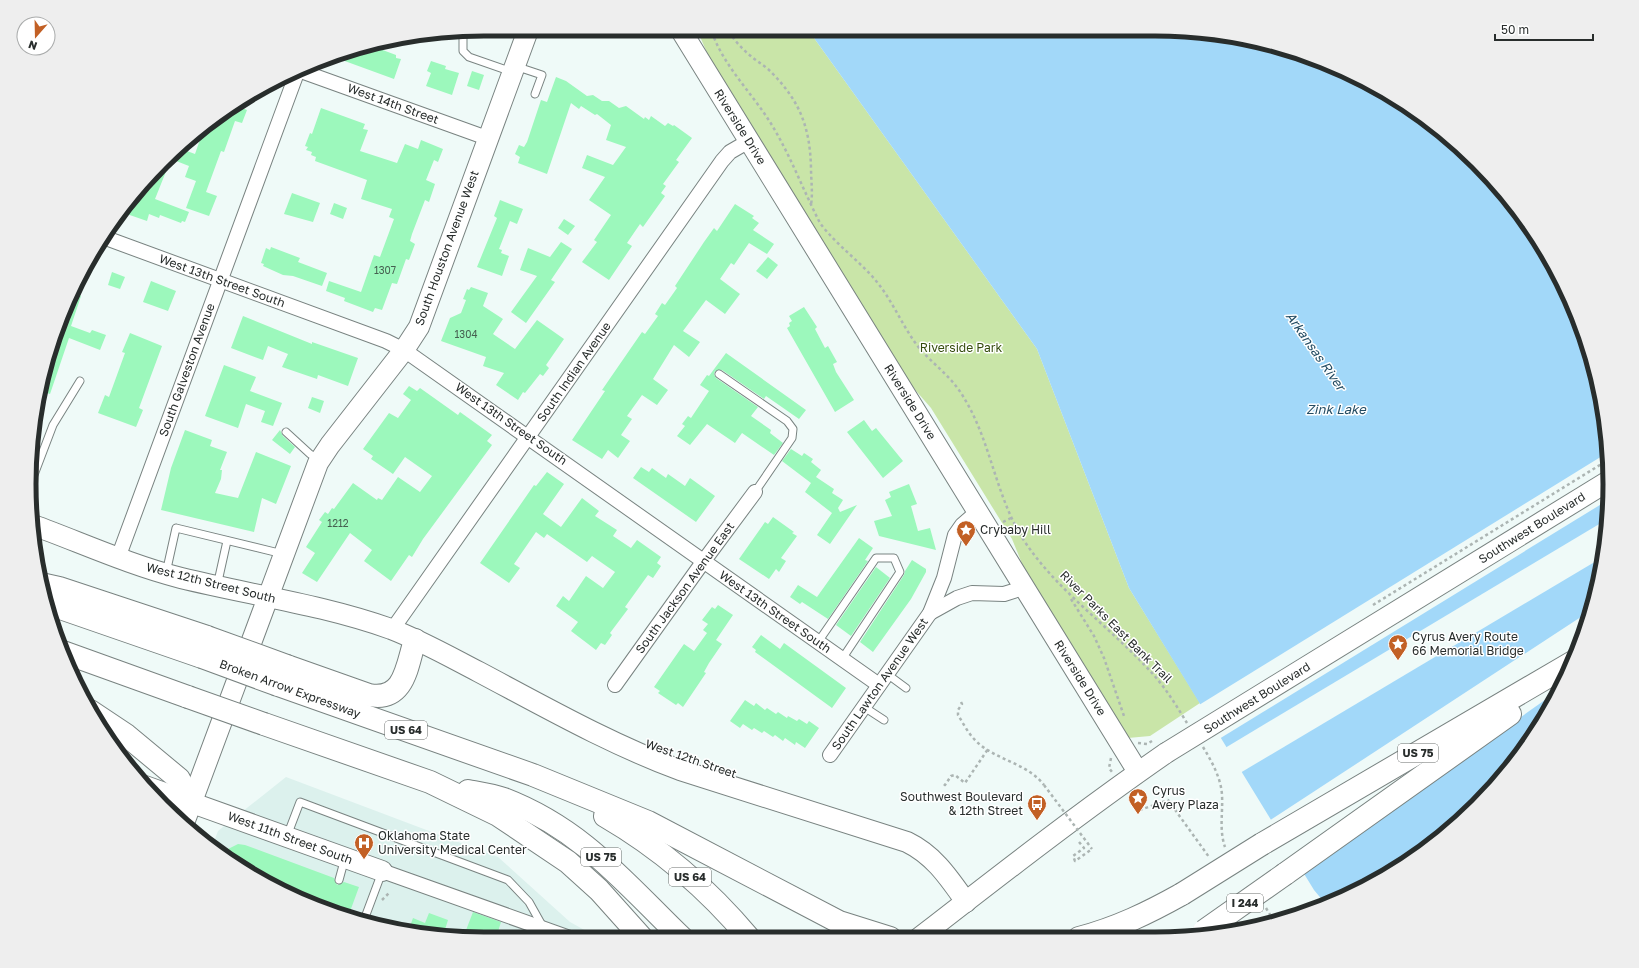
<svg xmlns="http://www.w3.org/2000/svg" width="1639" height="968" font-family="'Golos Text',sans-serif">
<rect width="100%" height="100%" fill="#effaf8"/>
<!-- built -->
<polygon fill="#dcf1ed" points="286,777 498,857 570,922 599,938 454,938 338,915 231,862 212,847 218,831"/>
<!-- green -->
<polygon fill="#c9e5a8" points="809,31 1037,349 1129,588 1200,703 1150,736 1128,738 1023,566 1012,539 931,408 910,384 708,55 698,32"/>
<!-- water -->
<polygon fill="#a2d8f9" points="1185,30 1301,53 1408,106 1477,162 1533,231 1575,310 1601,395 1610,484 1601,573 1575,658 1533,737 1455,826 1382,878 1324,902 1314,890 1129,588 1037,349 809,31"/>
<!-- pier -->
<g fill="#effaf8">
<polygon points="1607,453 1610,484 1608,500 1219,739 1199,705"/>
<polygon points="1606,520 1603,557 1240,773 1225,748"/>
<polygon points="1590,611 1575,658 1559,690 1301,873 1269,821"/>
<polygon points="1487,790 1455,826 1381,879 1471,803"/>
</g>
<!-- building -->
<g fill="#9cf8bc">
<polygon points="372,46 396,55 396,58 401,59 394,79 331,56"/>
<polygon points="431,61 446,66 445,69 459,73 452,95 426,86 431,73 427,71"/>
<polygon points="472,71 484,75 479,90 467,86"/>
<polygon points="556,77 566,81 587,96 593,95 602,101 609,101 619,108 626,106 644,119 645,117 649,120 651,116 665,126 668,123 673,126 674,125 692,138 676,160 679,162 663,184 666,186 661,193 665,196 643,227 640,224 627,243 632,246 609,280 582,262 597,242 594,240 611,215 589,200 605,177 582,168 587,155 613,165 626,147 606,140 611,125 597,114 595,115 581,106 579,109 571,103 547,174 518,163 520,157 515,154 519,145 524,147 527,142 541,100 547,102"/>
<polygon points="235,105 247,110 242,123 235,121 224,152 221,151 206,192 217,196 209,216 186,208 196,181 185,177 189,166 171,159 155,199 189,212 185,222 182,221 181,223 160,215 159,218 149,214 147,221 121,212 162,162 179,148 195,154 205,125"/>
<polygon points="321,108 365,124 363,129 368,130 360,151 397,163 405,144 418,149 421,140 443,149 438,162 434,160 426,180 435,184 429,202 425,200 412,234 410,241 415,244 409,260 406,259 397,284 392,283 382,310 375,308 373,312 344,301 345,298 326,291 329,281 361,292 374,255 380,257 394,219 389,217 392,209 361,199 367,180 315,161 316,157 311,155 312,152 306,150 308,147 305,146 310,133 312,134"/>
<polygon points="292,193 320,203 313,222 284,214"/>
<polygon points="500,200 523,209 517,224 510,221 499,249 502,250 501,253 509,256 502,276 477,267 497,218 494,216"/>
<polygon points="334,203 347,208 343,219 330,214"/>
<polygon points="735,204 754,216 752,218 759,223 753,230 774,244 767,254 749,243 734,265 731,263 720,279 740,294 725,314 706,300 683,331 700,342 689,357 674,345 653,379 668,390 657,405 642,395 627,416 632,419 621,435 630,441 618,458 608,450 602,459 572,440 605,391 602,390 642,332 645,334 658,316 655,314 662,303 665,305 677,288 675,286 704,242 714,228 717,231"/>
<polygon points="564,219 575,226 568,235 558,228"/>
<polygon points="561,242 572,249 551,280 555,282 526,323 511,312 537,276 520,270 528,248 550,257"/>
<polygon points="271,247 300,258 298,262 327,273 322,286 293,276 283,275 263,266 264,264 261,263 266,248 270,250"/>
<polygon points="768,257 778,265 767,279 756,271"/>
<polygon points="112,272 125,277 120,289 108,285"/>
<polygon points="151,281 176,291 168,311 143,302"/>
<polygon points="471,287 488,293 483,306 503,319 493,334 515,349 537,320 564,339 546,365 549,368 543,376 540,374 525,393 523,392 518,400 496,385 504,373 483,366 486,357 441,341 450,318 461,313 466,300 463,299 467,289 469,290"/>
<polygon points="75,294 81,296 71,326 90,333 92,330 106,335 100,350 69,338 50,394 41,391 53,338"/>
<polygon points="804,307 817,327 815,329 825,348 828,346 837,362 833,364 836,372 854,400 835,412 787,328 790,326 789,323 792,321 789,316"/>
<polygon points="243,316 312,344 312,342 358,358 348,386 318,375 317,379 282,367 288,354 268,346 263,360 231,348"/>
<polygon points="130,333 162,346 139,408 143,410 136,427 98,413 105,395 109,397 125,353 122,352"/>
<polygon points="726,353 806,410 799,419 766,396 764,399 722,370 715,371 714,374 716,378 758,407 751,416 771,430 770,433 783,443 774,455 742,433 735,443 707,424 690,445 677,436 685,426 682,424 688,416 691,418 709,391 700,385 707,375 709,376"/>
<polygon points="224,365 256,377 250,391 282,403 273,426 261,422 265,411 246,404 238,428 205,416"/>
<polygon points="409,386 417,391 420,388 458,415 460,412 492,435 487,441 492,445 423,539 412,557 409,555 391,581 364,561 372,550 350,533 317,582 302,573 315,553 306,547 322,522 319,520 325,512 328,514 332,508 334,509 353,483 377,500 378,498 382,500 398,477 420,492 432,476 405,457 393,474 371,459 373,456 363,449 389,413 398,418 411,400 403,394"/>
<polygon points="312,397 324,401 320,413 308,408"/>
<polygon points="864,420 872,431 876,428 903,461 883,478 847,432"/>
<polygon points="185,430 212,440 210,446 227,452 220,470 222,470 221,479 215,493 238,498 256,452 291,466 276,504 262,498 254,532 161,510 171,468"/>
<polygon points="280,430 283,436 295,447 290,454 272,440"/>
<polygon points="791,449 802,456 804,453 813,459 811,462 821,470 816,477 834,489 832,493 843,500 838,508 840,512 857,505 830,544 817,535 832,513 805,492 811,483 782,461"/>
<polygon points="641,467 649,472 652,468 666,478 668,474 685,486 690,478 715,496 696,522 633,478"/>
<polygon points="547,472 564,484 543,514 561,527 582,498 599,511 595,516 617,530 613,536 631,548 637,540 661,557 657,563 661,566 653,578 648,575 625,607 628,609 610,633 612,635 605,645 601,643 596,650 571,631 578,622 556,606 563,596 569,601 586,576 603,588 615,572 592,556 587,562 547,534 544,538 536,532 514,564 520,568 509,583 480,563 534,485 536,486"/>
<polygon points="909,484 917,504 911,506 918,531 930,528 936,550 879,536 874,521 892,516 885,500 891,497 889,492"/>
<polygon points="773,517 794,532 792,533 797,536 781,558 786,561 779,572 776,569 769,579 739,559 765,522 768,524"/>
<polygon points="859,538 873,548 865,560 868,561 828,619 802,602 800,604 790,597 798,585 817,597"/>
<polygon points="912,560 926,569 926,572 911,599 873,652 860,642 904,575 905,571"/>
<polygon points="876,567 890,578 851,636 836,625"/>
<polygon points="718,605 733,615 716,640 722,644 709,663 704,672 706,673 683,707 678,703 676,705 658,693 660,691 654,687 684,644 694,651 707,633 703,630 708,624 702,620 712,607 715,609"/>
<polygon points="761,635 780,649 784,643 846,688 832,708 755,652 756,650 752,647"/>
<polygon points="745,700 754,706 756,703 765,710 767,708 776,714 778,712 787,718 788,716 797,721 799,719 807,724 809,721 819,728 805,748 796,742 795,745 785,738 783,741 775,735 773,737 764,731 762,733 754,728 752,730 743,724 740,728 730,721"/>
<polygon points="238,844 245,845 334,878 337,885 344,882 359,887 348,917 338,915 231,862 220,853"/>
<polygon points="473,912 501,922 496,938 463,938"/>
<polygon points="429,913 448,920 443,936 409,929 413,918 425,923"/>
</g>
<g fill="none" stroke-linecap="round" stroke-linejoin="round">
<!-- lane casing -->
<g stroke="#798381" stroke-width="9">
<g id="lane">
<polyline points="463,33 463,51 469,57 512,72"/>
<polyline points="515,66 542,75 535,94"/>
<polyline points="719,374 787,421 793,429 792,438 755,492"/>
<polyline points="286,432 310,454 320,460"/>
<polyline points="29,488 53,425 80,381"/>
<polyline points="166,573 176,528 283,554"/>
<polyline points="217,586 227,541"/>
<polyline points="818,642 876,558 894,558 900,572 842,659"/>
<polyline points="887,674 906,688"/>
<polyline points="864,707 884,720"/>
<polyline points="287,836 300,802 508,880 529,902 543,927"/>
<polyline points="339,880 345,858"/>
<polyline points="364,920 382,872"/>
</g>
</g>
<!-- street casing -->
<g stroke="#798381" stroke-width="16">
<g id="street">
<polyline points="298,70 487,138"/>
<polyline points="103,237 386,341 404,350 879,685"/>
<polyline points="118,558 298,70"/>
<polyline points="930,613 957,598 972,593 1004,594 1023,588"/>
<polyline points="392,630 722,161 730,152 749,141"/>
<polyline points="615,685 703,562 755,492"/>
<polyline points="830,755 930,613 944,578 955,535 962,525 977,512"/>
<polyline points="382,871 570,938"/>
</g>
</g>
<!-- secondary casing -->
<g stroke="#798381" stroke-width="22">
<g id="secondary">
<polyline points="682,32 1138,772"/>
<path d="M33 525C82 543 130 565 181 578 251 595 324 605 391 629 422 641 450 657 479 672 545 707 610 744 680 770L907 842C934 855 949 878 966 902"/>
<polyline points="145,786 382,871"/>
<polyline points="184,823 318,463 330,445 404,350 419,327 527,33"/>
<path d="M919 938C1000 875 1081 812 1166 753"/>
</g>
</g>
<!-- highway casing -->
<g stroke="#798381" stroke-width="24">
<g id="highway">
<polyline points="41,584 59,588 207,637"/>
<polyline points="46,603 202,657"/>
<polyline points="63,652 188,697"/>
<path d="M287 666 369 695C405 702 407 665 415 640"/>
<polyline points="278,685 533,775 648,822 839,922 890,938"/>
<polyline points="90,711 126,735 179,779 191,802"/>
<polyline points="264,724 430,782 498,815 568,862 599,890 642,938"/>
<path d="M468 791C479 793 493 795 504 799 582 829 624 882 682 938"/>
<path d="M605 816C660 848 708 889 749 938"/>
<polyline points="1262,844 1573,662"/>
<polyline points="1285,874 1510,714"/>
<path d="M1079 938C1117 928 1148 913 1182 894"/>
</g>
</g>
<!-- path -->
<g stroke="#acb5b3" stroke-width="2.5" stroke-dasharray="3 3" stroke-linecap="butt">
<path d="M712 32C723 65 751 92 770 122 790 154 803 190 820 223 837 246 860 261 877 282 894 303 903 328 920 349 934 365 953 378 964 398 992 443 996 501 1027 545 1061 594 1111 628 1151 672 1165 687 1176 705 1187 723"/>
<path d="M729 32C735 41 743 50 752 57 759 63 767 67 773 74 801 103 810 129 811 168 811 181 813 192 811 205"/>
<polyline points="1003,522 1011,518"/>
<polyline points="1071,599 1094,636 1104,658 1124,716"/>
<path d="M961 702 962 704 958 710V715C963 723 968 733 975 740 994 760 1026 762 1044 785"/>
<polyline points="1138,743 1147,744 1152,741"/>
<path d="M1203 747C1212 762 1221 778 1222 795 1223 813 1219 830 1225 847"/>
<polyline points="1111,758 1109,768 1112,772"/>
<polyline points="944,784 945,785 951,776 955,775 965,783 988,749"/>
<polyline points="1129,798 1137,811 1168,800 1209,857"/>
<polyline points="1445,833 1460,821"/>
<polyline points="1079,842 1084,848 1073,856 1075,861 1092,849"/>
<polyline points="382,900 389,893"/>
<polyline points="1266,908 1275,923"/>
</g>
<!-- lane -->
<use href="#lane" stroke="#fff" stroke-width="7"/>
<!-- street -->
<use href="#street" stroke="#fff" stroke-width="14"/>
<!-- secondary -->
<use href="#secondary" stroke="#fff" stroke-width="20"/>
<!-- highway -->
<use href="#highway" stroke="#fff" stroke-width="22"/>
<!-- secondary-bridge casing -->
<g stroke="#798381" stroke-width="22" stroke-linecap="butt">
<polyline id="secondary-bridge" points="1166,753 1610,480"/>
</g>
<!-- highway-bridge casing -->
<g stroke="#798381" stroke-width="24" stroke-linecap="butt">
<g id="highway-bridge">
<polyline points="207,637 287,666"/>
<polyline points="202,657 278,685"/>
<polyline points="188,697 264,724"/>
<polyline points="1182,894 1262,844"/>
<polyline points="1204,931 1285,874"/>
</g>
</g>
<!-- path-bridge -->
<g stroke="#acb5b3" stroke-width="2.5" stroke-dasharray="3 3" stroke-linecap="butt">
<polyline points="1373,605 1608,460"/>
<polyline points="1044,785 1092,849"/>
</g>
<!-- secondary-bridge -->
<use href="#secondary-bridge" stroke="#fff" stroke-width="20"/>
<!-- highway-bridge -->
<use href="#highway-bridge" stroke="#fff" stroke-width="22"/>
</g>
<!-- icons -->
<defs>
<g id="sight-pin" transform="scale(1)"><path d="M0 17L-7.5 6A9.5 9.5 0 1 1 7.5 6Z" fill="#c26025" stroke="#fff"/><path d="M0-6L1.8-2.2L6-1.7L2.9 1.2L3.7 5.4L0 3.3L-3.7 5.4L-2.9 1.2L-6-1.7L-1.8-2.2Z" fill="#fff"/></g>
<g id="bus-pin" transform="scale(1)"><path d="M0 17L-7.5 6A9.5 9.5 0 1 1 7.5 6Z" fill="#c26025" stroke="#fff"/><path d="M-5-6H5V4H4V6H2V4H-2V6H-4V4H-5ZM-3.5-4V0h7V-4ZM-3.5 1.2v1.5H-2V1.2ZM2 1.2v1.5H3.5V1.2Z" fill="#fff"/></g>
<g id="hospital-pin" transform="scale(1)"><path d="M0 17L-7.5 6A9.5 9.5 0 1 1 7.5 6Z" fill="#c26025" stroke="#fff"/><path d="M-5-5h3v3.5h4V-5h3V5h-3V1.5h-4V5h-3Z" fill="#fff"/></g>
</defs>
<g fill-rule="evenodd">
<use href="#sight-pin" x="966" y="530"/>
<use href="#sight-pin" x="1398" y="644"/>
<use href="#sight-pin" x="1138" y="798"/>
<use href="#bus-pin" x="1037" y="804"/>
<use href="#hospital-pin" x="364" y="843"/>
</g>
<g text-anchor="middle" stroke-width="3" stroke-linejoin="round" paint-order="stroke">
<!-- number labels -->
<g font-size="10" fill="#456050">
<text x="385" y="274">1307</text>
<text x="466" y="338">1304</text>
<text x="338" y="527">1212</text>
</g>
<!-- shield labels -->
<g fill="#fff" stroke="#686c6b" stroke-width="1">
<rect x="385" y="721" width="42" height="18" rx="3"/>
<rect x="1398" y="744" width="40" height="18" rx="3"/>
<rect x="581" y="848" width="40" height="18" rx="3"/>
<rect x="669" y="868" width="42" height="18" rx="3"/>
<rect x="1227" y="894" width="36" height="18" rx="3"/>
</g>
<g font-size="11" font-weight="bold" fill="#282d2c">
<text x="406" y="734">US 64</text>
<text x="1418" y="757">US 75</text>
<text x="601" y="861">US 75</text>
<text x="690" y="881">US 64</text>
<text x="1245" y="907">I 244</text>
</g>
<!-- street labels -->
<g font-size="12" fill="#282d2c" stroke="#fff">
<text transform="translate(393 104) rotate(20)" y="4">West 14th Street</text>
<text transform="translate(740 127) rotate(58)" y="4">Riverside Drive</text>
<text transform="translate(447 248) rotate(-70)" y="4">South Houston Avenue West</text>
<text transform="translate(222 281) rotate(20)" y="4">West 13th Street South</text>
<text transform="translate(187 370) rotate(-70)" y="4">South Galveston Avenue</text>
<text transform="translate(574 372) rotate(-55)" y="4">South Indian Avenue</text>
<text transform="translate(910 402) rotate(58)" y="4">Riverside Drive</text>
<text transform="translate(511 424) rotate(35)" y="4">West 13th Street South</text>
<text transform="translate(1532 528) rotate(-32)" y="4">Southwest Boulevard</text>
<text transform="translate(211 583) rotate(14)" y="4">West 12th Street South</text>
<text transform="translate(685 588) rotate(-54)" y="4">South Jackson Avenue East</text>
<text transform="translate(775 612) rotate(35)" y="4">West 13th Street South</text>
<text transform="translate(1116 627) rotate(45)" y="4">River Parks East Bank Trail</text>
<text transform="translate(1080 678) rotate(58)" y="4">Riverside Drive</text>
<text transform="translate(880 684) rotate(-55)" y="4">South Lawton Avenue West</text>
<text transform="translate(290 689) rotate(20)" y="4">Broken Arrow Expressway</text>
<text transform="translate(1257 698) rotate(-32)" y="4">Southwest Boulevard</text>
<text transform="translate(691 759) rotate(19)" y="4">West 12th Street</text>
<text transform="translate(290 838) rotate(20)" y="4">West 11th Street South</text>
</g>
<!-- park labels -->
<g font-size="12" fill="#354c0d" stroke="#fff">
<text x="961" y="352">Riverside Park</text>
</g>
<!-- poi labels -->
<g font-size="12" fill="#282d2c" stroke="#fff" text-anchor="start">
<text x="980" y="534">Crybaby Hill</text>
<text x="1412" y="641">Cyrus Avery Route<tspan x="1412" dy="14">66 Memorial Bridge</tspan></text>
<text x="1152" y="795">Cyrus<tspan x="1152" dy="14">Avery Plaza</tspan></text>
<text x="1023" y="801" text-anchor="end">Southwest Boulevard<tspan x="1023" dy="14">&amp; 12th Street</tspan></text>
<text x="378" y="840">Oklahoma State<tspan x="378" dy="14">University Medical Center</tspan></text>
</g>
<!-- water labels -->
<g font-size="13" font-style="italic" fill="#234c63" stroke="#fff">
<text transform="translate(1316 351) rotate(55)" y="5">Arkansas River</text>
<text x="1336" y="414">Zink Lake</text>
</g>
</g>
<!-- crop -->
<path d="M0 0H1639V968H0ZM484 36H1155A448 448 0 0 1 1603 484V484A448 448 0 0 1 1155 932H484A448 448 0 0 1 36 484V484A448 448 0 0 1 484 36Z" fill="#eee" fill-rule="evenodd"/>
<path fill="none" stroke="#282d2c" stroke-width="5" d="M484 36H1155A448 448 0 0 1 1603 484V484A448 448 0 0 1 1155 932H484A448 448 0 0 1 36 484V484A448 448 0 0 1 484 36Z"/>
<!-- north arrow -->
<g transform="translate(36 36) rotate(200)"><circle r="19" fill="#ffffff" stroke="#a9abab"/>
<path d="M0-3L7 15L0 10L-7 15Z" fill="#c26025"/>
<text y="-6" font-size="11" font-weight="bold" text-anchor="middle" fill="#282d2c">N</text>
</g>
<!-- scale -->
<path d="M1495 34v6h98v-6" fill="none" stroke="#282d2c" stroke-width="2"/>
<text x="1501" y="34" font-size="12" fill="#282d2c" stroke="#ffffff" stroke-width="3" paint-order="stroke">50 m</text>
</svg>
